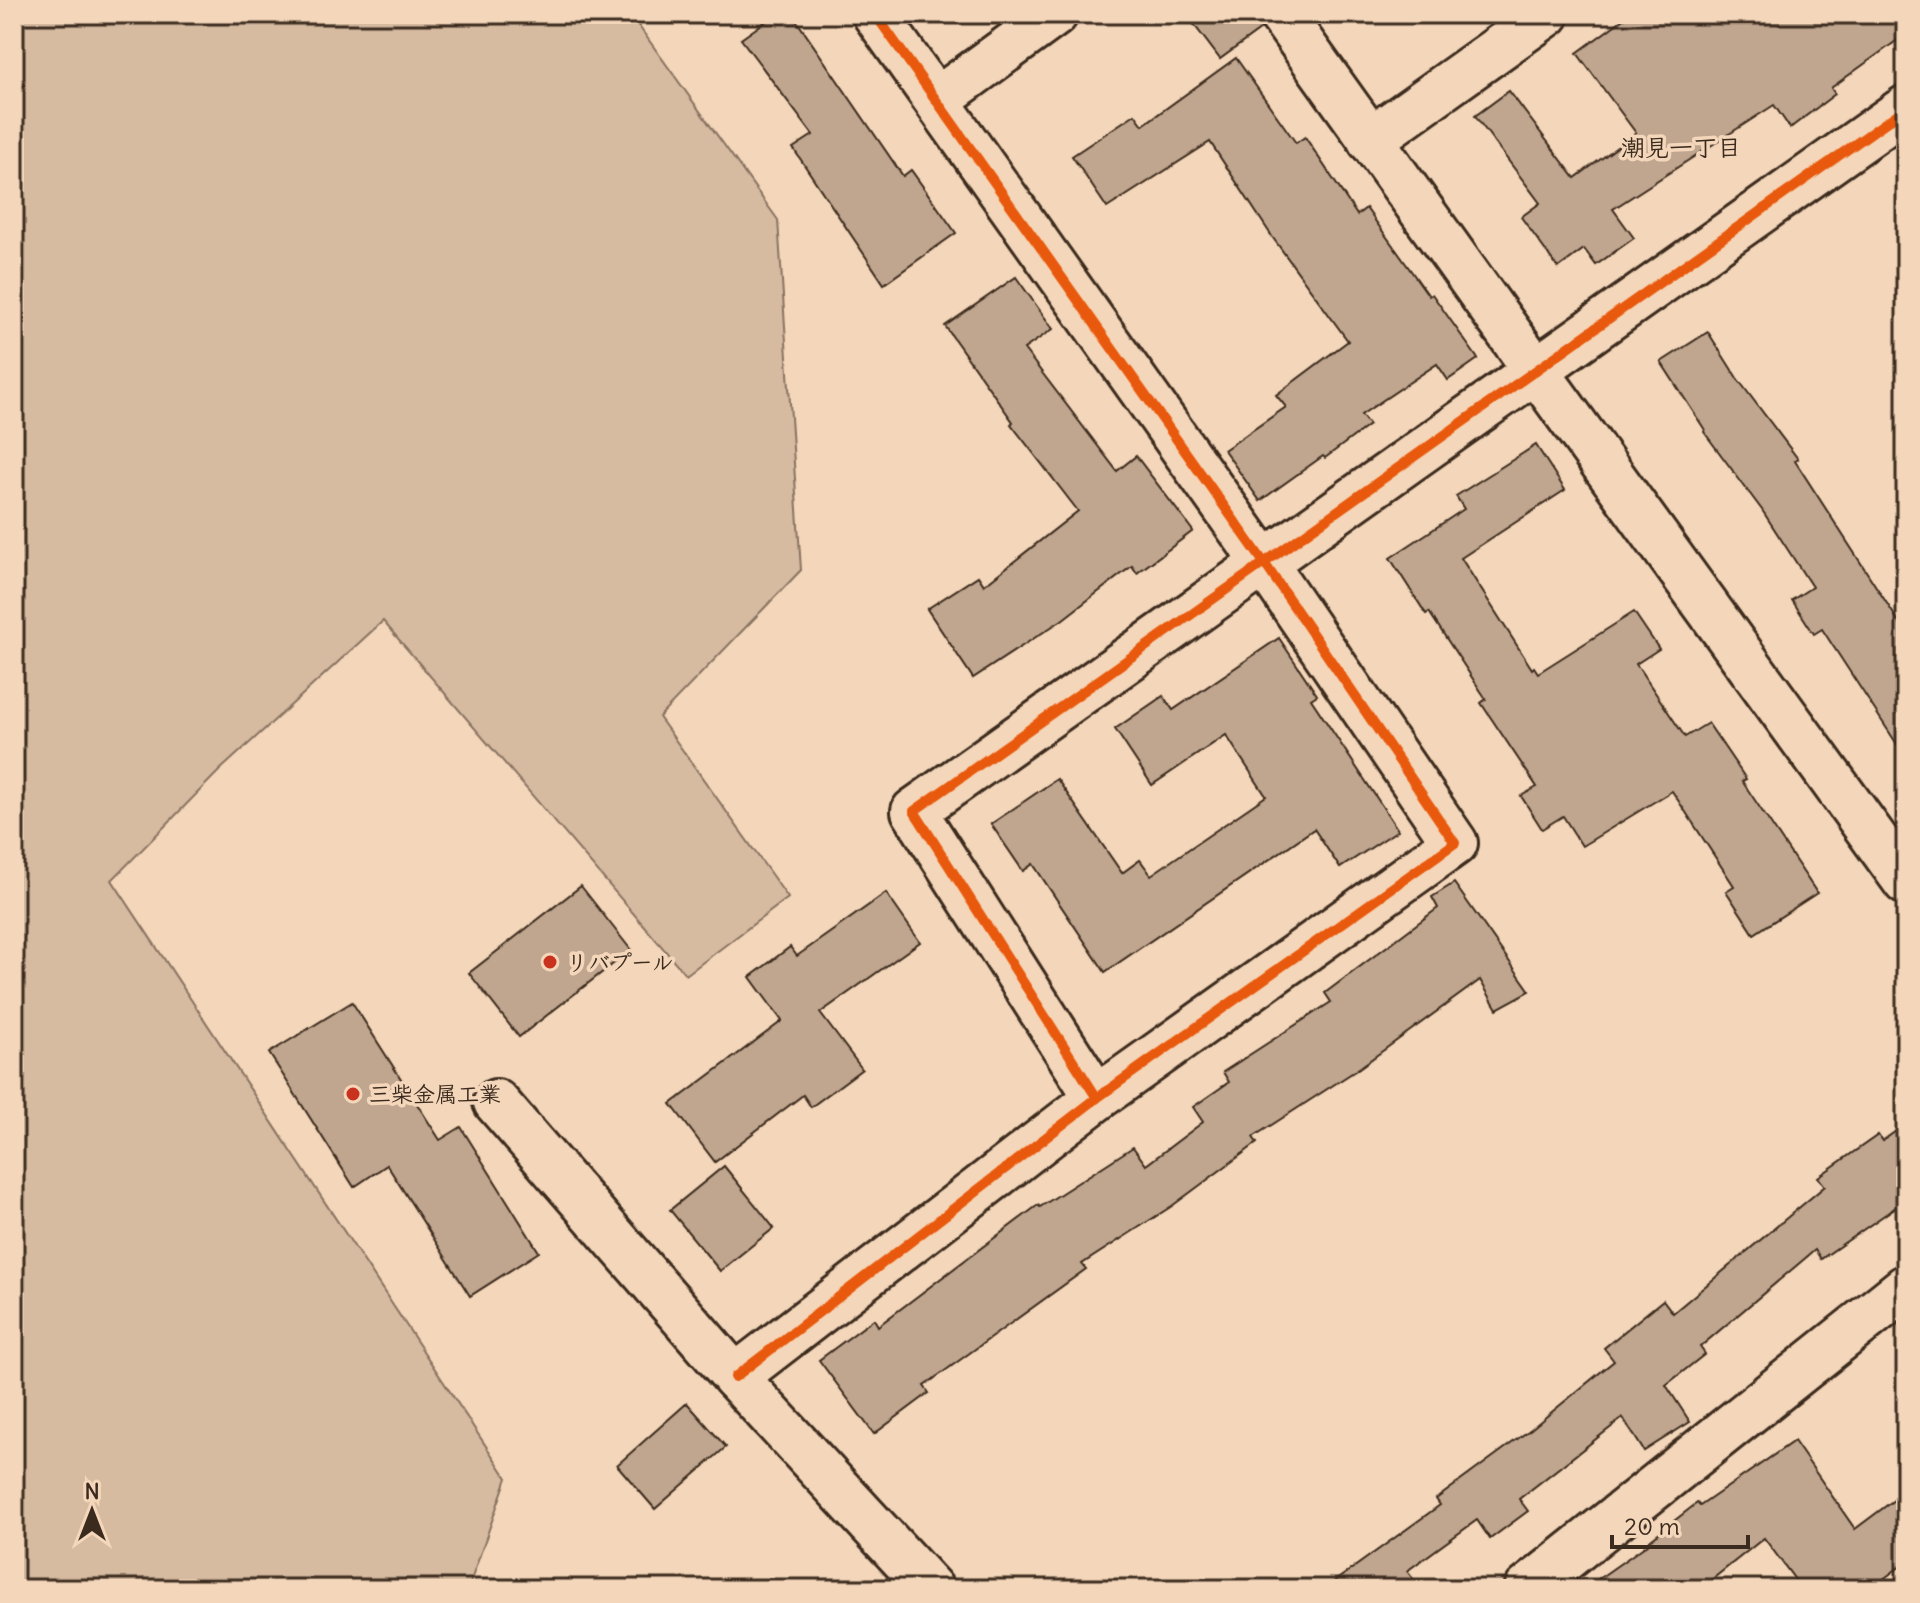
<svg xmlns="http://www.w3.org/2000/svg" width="1920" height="1603" font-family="Delius,'Klee One',sans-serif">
<rect width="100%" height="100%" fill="#f4d7ba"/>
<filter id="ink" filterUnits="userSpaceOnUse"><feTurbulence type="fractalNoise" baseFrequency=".0125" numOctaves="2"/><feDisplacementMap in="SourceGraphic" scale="16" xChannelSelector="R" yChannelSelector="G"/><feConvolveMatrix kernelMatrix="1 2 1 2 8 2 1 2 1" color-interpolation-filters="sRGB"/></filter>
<g filter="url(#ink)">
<!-- green -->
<polygon fill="#d6bba1" stroke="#887260" stroke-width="2" points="14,14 630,14 778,220 801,570 659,717 788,898 686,975 383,621 220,770 112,880 507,1478 468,1589 14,1589"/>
<!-- building -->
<g fill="#c0a68f" stroke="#3b2a1e" stroke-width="2">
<polygon points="776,14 792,14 903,176 911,170 956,233 884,284 793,148 813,135 741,39"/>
<polygon points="1186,14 1256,14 1261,29 1220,59"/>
<polygon points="1630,14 1906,14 1906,34 1831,88 1835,94 1790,128 1774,105 1613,209 1634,238 1596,265 1584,249 1558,268 1521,217 1540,203 1475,116 1509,91 1575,178 1636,133 1577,53"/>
<polygon points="1236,58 1296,143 1305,137 1357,215 1366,208 1429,296 1432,294 1478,359 1448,380 1437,364 1361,415 1369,425 1325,458 1323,456 1260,501 1224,450 1286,407 1276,395 1348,341 1273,238 1210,142 1107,208 1072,156 1135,114 1143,125"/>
<polygon points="1016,277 1053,329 1024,349 1117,471 1136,456 1193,531 1137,573 1132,566 1062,620 973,678 927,609 978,576 984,585 1078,511 1011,424 1013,422 945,326"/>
<polygon points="1708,332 1737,378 1798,459 1795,461 1906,633 1906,758 1822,629 1814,634 1792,600 1812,587 1762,510 1704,432 1705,430 1661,362"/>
<polygon points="1536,445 1565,490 1461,558 1532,669 1534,667 1538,673 1634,612 1659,649 1636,664 1685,737 1708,723 1746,779 1742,781 1817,893 1754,934 1726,891 1734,886 1672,791 1582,846 1563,816 1542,829 1521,796 1537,787 1481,703 1486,699 1429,612 1426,614 1390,558 1464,509 1456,496"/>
<polygon points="1279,638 1317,695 1311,699 1398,830 1340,868 1314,829 1105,972 1033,864 1023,871 991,824 1057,779 1122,873 1140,860 1151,875 1266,796 1226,735 1152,785 1115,729 1163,696 1173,710"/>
<polygon points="1454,883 1530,991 1497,1009 1480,980 1355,1071 1253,1137 1257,1143 1172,1206 1082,1264 1086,1269 924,1386 929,1393 874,1434 819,1360 874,1319 878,1326 1038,1205 1040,1207 1133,1147 1146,1165 1203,1122 1193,1107 1229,1082 1223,1072 1331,1002 1325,993 1438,908 1432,897"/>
<polygon points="581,886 631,950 519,1037 469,973"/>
<polygon points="886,893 920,942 820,1013 862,1069 811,1107 803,1095 715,1162 671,1104 782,1021 750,977 790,947 797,956"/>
<polygon points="352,1002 440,1140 461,1127 539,1252 470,1296 387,1165 354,1187 269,1053"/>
<polygon points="1906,1124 1906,1200 1821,1259 1815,1250 1700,1347 1705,1354 1666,1385 1690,1422 1644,1451 1623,1418 1519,1499 1528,1511 1490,1539 1477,1520 1407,1571 1421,1589 1324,1589 1440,1505 1436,1499 1531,1429 1614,1361 1604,1348 1663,1300 1673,1313 1825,1186 1818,1177 1878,1135 1882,1141"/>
<polygon points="724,1166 774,1228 720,1271 670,1210"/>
<polygon points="687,1403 726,1447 655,1509 617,1465"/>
<polygon points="1794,1441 1855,1529 1906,1491 1906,1562 1870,1589 1802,1589 1764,1538 1700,1589 1584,1589 1648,1544 1647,1542 1697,1503 1700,1506"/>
</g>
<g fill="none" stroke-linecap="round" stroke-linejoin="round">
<!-- minor casing -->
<g stroke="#3b2a1e" stroke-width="50">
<g id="minor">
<polyline points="1281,14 1537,372 1906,882"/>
<polyline points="937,100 1055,14"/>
<polyline points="1370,140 1547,14"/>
<polyline points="1097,1098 914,811 1906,108"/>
<polyline points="496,1102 735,1377 931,1589"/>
<polyline points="735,1377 1097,1098 1455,843 1265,564 875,14"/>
<polyline points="1527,1589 1906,1287"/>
</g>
</g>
<!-- minor -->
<use href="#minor" stroke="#f4d7ba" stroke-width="44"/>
<!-- cycleway casing -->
<g stroke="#f4d7ba" stroke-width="15">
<g id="cycleway">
<polyline points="1097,1098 914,811 1906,108"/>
<polyline points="735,1377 1097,1098 1455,843 1265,564 875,14"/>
</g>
</g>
<!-- cycleway -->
<use href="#cycleway" stroke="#e8590c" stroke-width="10"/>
</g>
</g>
<!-- markers -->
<g fill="#c8321e" stroke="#f4d7ba" stroke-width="3">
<circle cx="550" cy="962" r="8"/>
<circle cx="353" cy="1094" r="8"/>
</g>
<g text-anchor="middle" stroke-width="7" stroke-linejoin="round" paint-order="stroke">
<!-- poi labels -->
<g font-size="22" font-weight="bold" fill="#3b2a1e" stroke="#f4d7ba" text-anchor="start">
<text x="566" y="970">リバプール</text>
<text x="369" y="1102">三柴金属工業</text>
</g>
<!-- neighbourhood labels -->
<g font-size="24" font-weight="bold" fill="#3b2a1e" stroke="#f4d7ba">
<text x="1681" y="156">潮見一丁目</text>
</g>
</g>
<!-- margin -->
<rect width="1920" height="1603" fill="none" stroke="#f4d7ba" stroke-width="48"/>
<rect x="24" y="24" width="1872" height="1555" fill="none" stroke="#3b2a1e" stroke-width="3" filter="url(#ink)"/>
<!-- north arrow -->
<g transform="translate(92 1511)" stroke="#f4d7ba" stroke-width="6" paint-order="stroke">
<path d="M0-6L14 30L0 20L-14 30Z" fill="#3b2a1e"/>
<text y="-12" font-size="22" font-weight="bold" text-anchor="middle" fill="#3b2a1e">N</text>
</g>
<!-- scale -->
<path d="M1612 1535v12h136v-12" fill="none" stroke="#3b2a1e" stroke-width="4"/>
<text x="1624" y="1535" font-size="24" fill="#3b2a1e" stroke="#f4d7ba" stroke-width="6" paint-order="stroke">20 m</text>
</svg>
